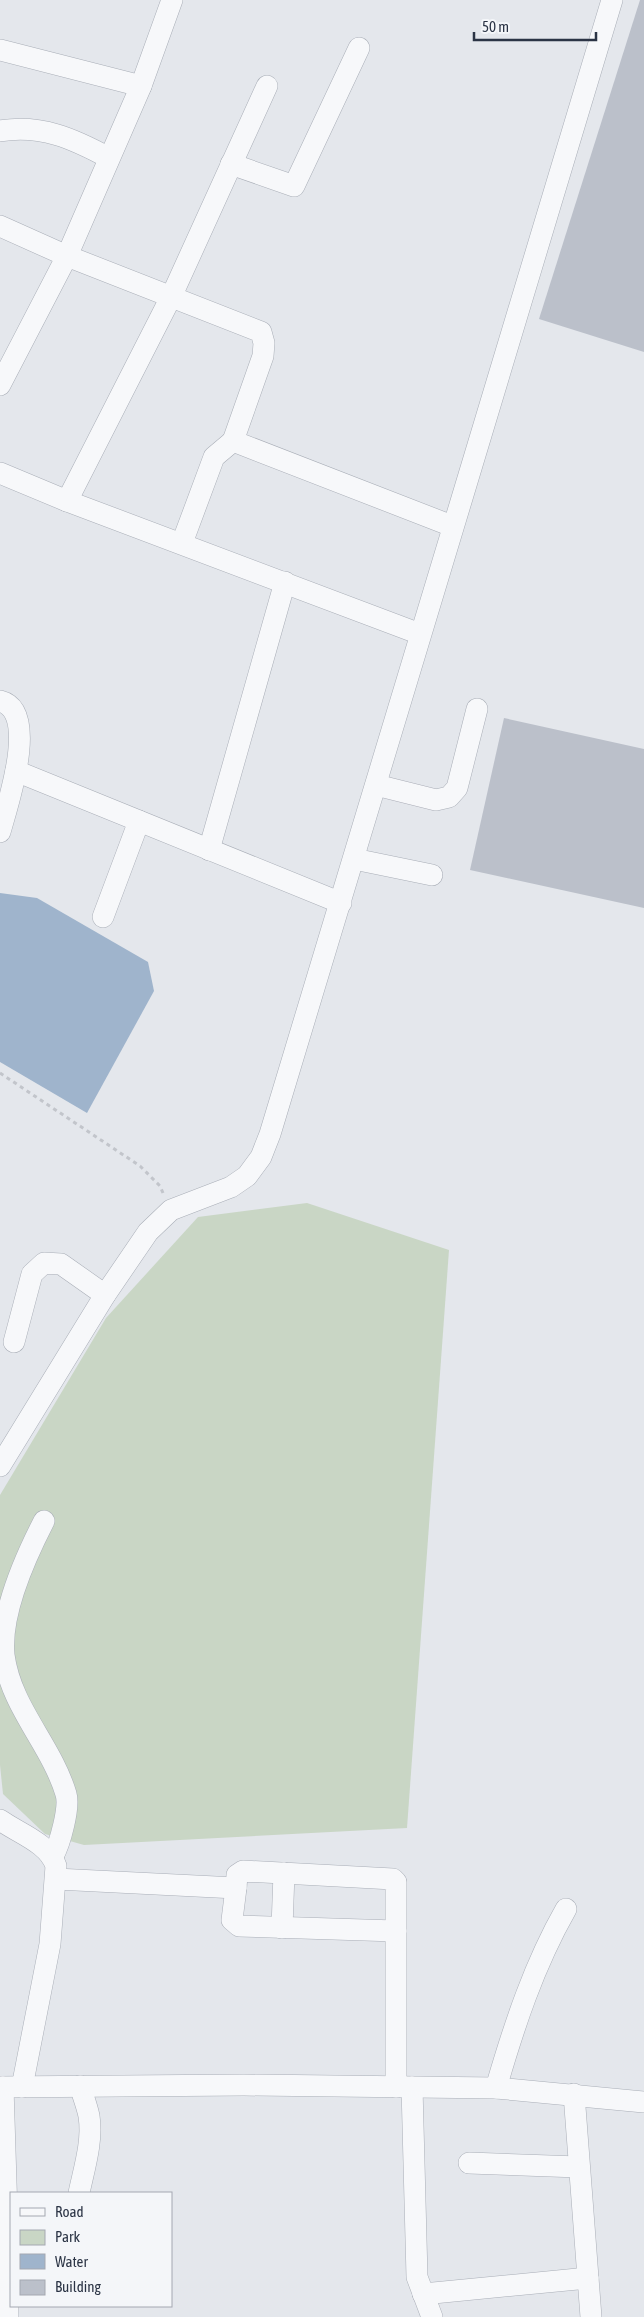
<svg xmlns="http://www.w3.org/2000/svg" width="644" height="2317" font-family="'Asap Condensed',sans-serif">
<rect width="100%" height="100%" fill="#e4e7ec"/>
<!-- green -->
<polygon fill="#c9d6c5" points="307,1203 449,1250 407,1828 84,1845 45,1834 3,1794 0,1765 0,1495 106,1318 198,1217"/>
<!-- water -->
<polygon fill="#9fb4cc" points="0,893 37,898 148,962 154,991 87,1113 0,1062"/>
<!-- building -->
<g fill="#bbc0ca">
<polygon points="640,0 644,0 644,352 539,319"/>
<polygon points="504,718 644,749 644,908 470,870"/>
</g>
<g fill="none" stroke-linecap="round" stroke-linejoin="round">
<!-- minor casing -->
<g stroke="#a9aeb7" stroke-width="22">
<g id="minor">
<polyline points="0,50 141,86"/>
<path d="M0 131C41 124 74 139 109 158"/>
<polyline points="231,164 294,186 359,48"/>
<polyline points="0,226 67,256 261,332 264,343 263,356 233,441 452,526"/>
<polyline points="0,385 67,256 141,86 172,0"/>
<polyline points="0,473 67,501 420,634"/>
<polyline points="67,501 172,295 267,86"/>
<polyline points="182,543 214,457 233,441"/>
<path d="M0 701C40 711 7 806 0 832"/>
<polyline points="16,771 341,903"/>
<polyline points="376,785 436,800 449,797 457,788 477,709"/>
<polyline points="209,850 285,582"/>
<polyline points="354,859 432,875"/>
<polyline points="103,917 139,821"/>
<polyline points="14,1342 32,1274 44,1263 61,1264 105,1295"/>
<path d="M0 1466 105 1295 148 1232 171 1210 231 1187 247 1176 261 1157 270 1134C386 756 497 378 612 0"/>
<path d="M44 1521C26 1556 0 1614 4 1655 11 1708 51 1744 66 1794 70 1807 60 1844 53 1856"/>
<path d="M0 1820C18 1833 49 1843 56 1866L50 1944 22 2087"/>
<polyline points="56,1879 236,1888 237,1875 243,1871 393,1879 396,1882 396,2087"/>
<polyline points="236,1888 232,1920 239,1926 396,1931"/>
<polyline points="282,1928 284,1873"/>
<polyline points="0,2087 244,2085 496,2088 644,2102"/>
<polyline points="3,2087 7,2214 8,2317"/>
<polyline points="412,2087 417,2277 432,2317"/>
<path d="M496 2088C514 2026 534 1965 566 1909"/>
<polyline points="574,2094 591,2317"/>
<polyline points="469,2163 579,2167"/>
<path d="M79 2193C84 2169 93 2141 89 2116 87 2106 83 2096 80 2086"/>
<polyline points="423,2294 588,2278"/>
</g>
</g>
<!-- path -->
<polyline stroke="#c2c5cb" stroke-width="3" stroke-dasharray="4 4" stroke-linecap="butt" points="0,1073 140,1166 160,1186 163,1193"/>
<!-- minor -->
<use href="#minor" stroke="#f7f8fa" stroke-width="21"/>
</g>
<!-- legend -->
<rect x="10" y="2192" width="162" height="115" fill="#f4f6f9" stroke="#a4a8b1"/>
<rect x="20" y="2208" width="25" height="8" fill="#f7f8fa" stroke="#a4a8b1"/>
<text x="55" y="2217" font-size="15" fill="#2b3445">Road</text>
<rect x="20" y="2230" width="25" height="15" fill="#c9d6c5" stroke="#a4a8b1"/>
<text x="55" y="2242" font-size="15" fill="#2b3445">Park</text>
<rect x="20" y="2254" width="25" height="15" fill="#9fb4cc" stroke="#a4a8b1"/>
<text x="55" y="2267" font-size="15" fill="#2b3445">Water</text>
<rect x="20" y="2280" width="25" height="15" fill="#bbc0ca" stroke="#a4a8b1"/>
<text x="55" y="2292" font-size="15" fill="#2b3445">Building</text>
<!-- scale -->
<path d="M474 32v8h122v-8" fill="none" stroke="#2b3445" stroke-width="2.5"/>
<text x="482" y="32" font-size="15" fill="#2b3445" stroke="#f4f6f9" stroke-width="4" paint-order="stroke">50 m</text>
</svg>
